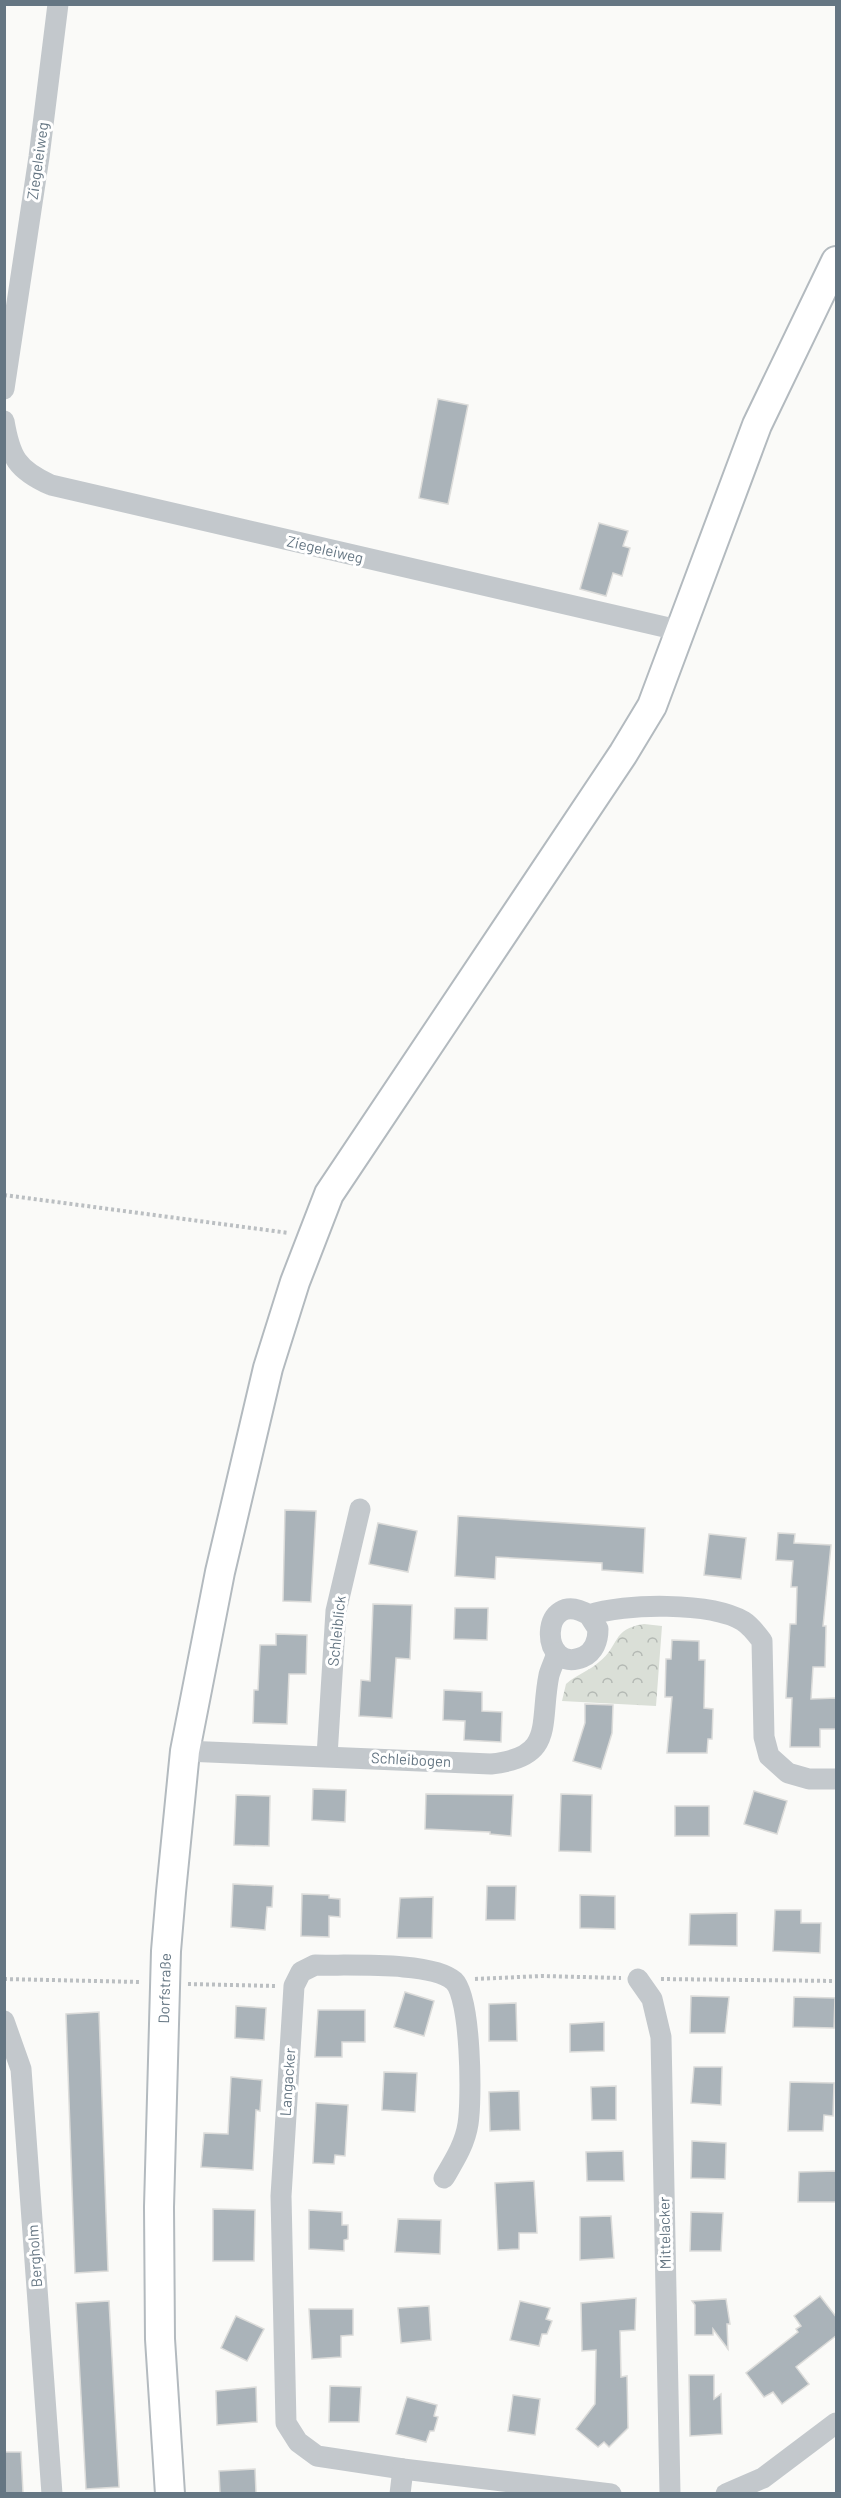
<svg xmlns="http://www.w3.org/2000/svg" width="841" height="2498" font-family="Barlow,sans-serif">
<defs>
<pattern id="park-crowns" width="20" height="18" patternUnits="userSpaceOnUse" patternTransform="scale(1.5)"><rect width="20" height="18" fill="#dadfd7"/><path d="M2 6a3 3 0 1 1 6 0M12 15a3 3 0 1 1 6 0" fill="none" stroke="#b4b9b4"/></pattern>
</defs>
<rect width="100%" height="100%" fill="#fafaf8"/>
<!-- park -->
<path fill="url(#park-crowns)" d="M644 1624 662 1626 656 1706 562 1701 566 1684C576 1675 589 1671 599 1662 620 1646 611 1629 644 1624Z"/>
<!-- building -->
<g fill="#aab3b9" stroke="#dcdcda" stroke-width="1.5">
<polygon points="438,399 468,405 448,504 419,498"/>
<polygon points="599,523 628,531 623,546 630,548 622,576 613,573 606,596 580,589"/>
<polygon points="285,1510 316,1511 311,1602 283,1601"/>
<polygon points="458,1516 645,1528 643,1573 602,1570 602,1563 496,1557 495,1579 455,1576"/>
<polygon points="378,1523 417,1531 408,1572 369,1564"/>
<polygon points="778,1533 795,1534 794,1543 831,1545 823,1626 826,1626 825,1667 813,1667 811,1699 837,1698 837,1729 820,1729 820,1747 790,1747 792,1698 786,1698 790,1624 796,1624 797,1587 791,1587 793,1561 776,1560"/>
<polygon points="709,1534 746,1538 741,1579 704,1575"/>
<polygon points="373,1604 412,1605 410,1659 396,1658 392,1718 359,1716 361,1680 370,1681"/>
<polygon points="455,1608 488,1608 487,1640 454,1639"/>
<polygon points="276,1634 307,1635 306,1674 289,1674 287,1724 253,1723 254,1690 258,1690 260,1645 276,1645"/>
<polygon points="672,1640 699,1641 699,1660 705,1660 704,1708 713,1709 712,1739 708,1739 707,1753 667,1753 672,1697 665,1697 666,1659 671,1659"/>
<polygon points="444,1690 482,1692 482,1711 502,1712 501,1742 464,1740 465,1721 443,1720"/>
<polygon points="585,1704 613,1705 612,1733 601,1769 573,1761 585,1723"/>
<polygon points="313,1789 346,1790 345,1822 312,1820"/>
<polygon points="754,1791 787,1801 777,1834 744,1824"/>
<polygon points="426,1794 513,1795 511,1836 490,1834 490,1832 425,1829"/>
<polygon points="561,1794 592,1795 591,1852 559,1851"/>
<polygon points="236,1795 270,1796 269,1846 234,1845"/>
<rect x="675" y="1806" width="34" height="30"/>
<polygon points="233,1884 273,1886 272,1907 267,1907 265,1930 231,1927"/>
<polygon points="487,1886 516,1886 515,1920 486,1920"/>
<polygon points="302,1894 329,1895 329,1898 340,1899 340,1917 329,1916 329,1937 301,1936"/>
<polygon points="580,1895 615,1896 615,1929 580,1928"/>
<polygon points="433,1897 432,1938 397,1938 400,1898"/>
<polygon points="775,1910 801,1910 801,1923 821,1923 820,1953 773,1951"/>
<polygon points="737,1913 737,1946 689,1945 690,1914"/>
<polygon points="405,1992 434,2001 424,2036 394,2027"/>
<polygon points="691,1996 729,1997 725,2033 690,2033"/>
<polygon points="794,1997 835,1998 834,2028 793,2027"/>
<polygon points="516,2003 517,2041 489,2041 489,2004"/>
<polygon points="236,2006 266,2008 264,2040 235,2038"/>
<polygon points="318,2010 365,2010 365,2042 342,2042 342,2057 315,2057"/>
<polygon points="99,2012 108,2271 75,2273 66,2014"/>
<polygon points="604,2022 604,2051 570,2052 570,2024"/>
<polygon points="694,2067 722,2067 721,2105 691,2103"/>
<polygon points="384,2072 417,2073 415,2112 382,2110"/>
<polygon points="231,2077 262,2080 260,2111 256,2110 253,2170 201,2167 204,2133 228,2134"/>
<polygon points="790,2082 834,2083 833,2116 824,2115 823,2131 788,2131"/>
<polygon points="616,2086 616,2120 592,2120 591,2087"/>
<polygon points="519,2091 520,2130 490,2131 489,2092"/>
<polygon points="316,2103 348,2105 345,2156 335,2155 334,2164 313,2163"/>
<polygon points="692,2141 726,2143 725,2179 691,2178"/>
<polygon points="623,2151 624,2181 587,2181 586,2152"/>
<polygon points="837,2171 837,2202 798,2202 799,2172"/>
<polygon points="534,2181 537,2233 519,2233 519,2249 498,2250 495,2183"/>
<polygon points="213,2209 255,2210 254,2261 213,2261"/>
<polygon points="309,2210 342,2212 342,2225 348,2225 348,2239 344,2240 344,2251 309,2249"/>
<polygon points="691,2212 723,2213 721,2251 690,2251"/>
<polygon points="611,2216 614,2258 580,2260 580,2217"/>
<polygon points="398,2219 441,2220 440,2254 395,2252"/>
<polygon points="820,2296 837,2318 837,2335 796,2367 809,2384 782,2404 773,2392 764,2397 746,2373 798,2332 796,2329 801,2326 794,2316"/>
<polygon points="636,2298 635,2330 620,2331 621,2377 627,2376 628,2428 609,2447 604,2442 598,2447 576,2429 595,2404 596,2350 582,2351 581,2303"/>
<polygon points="726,2299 730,2324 727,2324 728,2349 713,2329 713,2335 695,2335 695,2305 692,2301"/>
<polygon points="109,2301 119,2487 86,2489 76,2303"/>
<polygon points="520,2301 550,2308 546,2319 552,2321 547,2334 542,2334 539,2346 510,2340"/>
<polygon points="429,2306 431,2340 401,2343 398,2308"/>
<polygon points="309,2309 353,2309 353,2335 341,2336 341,2357 312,2359"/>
<polygon points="236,2316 264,2329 247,2361 221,2348"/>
<polygon points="689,2375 714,2375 714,2399 721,2394 722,2434 690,2436"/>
<polygon points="330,2386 361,2387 359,2422 329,2422"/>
<polygon points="256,2387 257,2422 217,2425 216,2391"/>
<polygon points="513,2395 540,2399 535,2435 508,2431"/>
<polygon points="407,2397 437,2405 434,2416 438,2417 434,2431 430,2431 426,2442 396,2434"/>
<polygon points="4,2452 21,2452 23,2493 4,2493"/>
<polygon points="255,2469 256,2493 220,2493 219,2471"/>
</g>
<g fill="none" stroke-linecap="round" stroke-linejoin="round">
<!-- secondary casing -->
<g stroke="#b3babf" stroke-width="32">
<g id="secondary">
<path id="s1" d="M170 2494 160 2339 159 2207 166 1951 171 1892 185 1751 220 1572 268 1368 295 1282 329 1194 623 754 652 706 757 425 836 261"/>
</g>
</g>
<!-- path -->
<g stroke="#bbbfc2" stroke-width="4" stroke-dasharray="3 3" stroke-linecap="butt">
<polyline points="4,1195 289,1233"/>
<polyline points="4,1979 141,1982"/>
<polyline points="475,1979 542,1976 621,1978"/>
<polyline points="661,1979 836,1981"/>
<polyline points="188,1984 276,1986"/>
</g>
<!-- street -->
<g stroke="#c3c8cc" stroke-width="21">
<polyline points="4,389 39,157 58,4"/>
<path d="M4 421C10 457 17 470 51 485L682 631"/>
<path d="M589 1615 598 1629C598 1641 594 1652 583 1657 538 1676 539 1585 589 1615 624 1603 711 1602 743 1621 751 1626 756 1633 762 1641L764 1737 769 1756 788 1773 809 1779H836"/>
<path d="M185 1751 491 1764C556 1757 539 1724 549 1675 551 1668 555 1660 557 1653"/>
<polyline points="327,1756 336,1611 360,1509"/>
<polyline points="638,1979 652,1999 661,2037 670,2494"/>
<polyline points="4,2021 21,2069 52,2494"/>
<path d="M444 2178C454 2161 465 2144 468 2124 472 2099 471 1997 454 1981 432 1961 346 1966 315 1965L301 1972 294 1986 281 2196 286 2423 298 2442 317 2456 403 2469 611 2494"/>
<polyline points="400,2494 403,2469"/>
<polyline points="726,2494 763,2478 836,2423"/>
</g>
<!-- secondary -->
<use href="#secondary" stroke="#fff" stroke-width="28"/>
</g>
<g text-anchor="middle" stroke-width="6" stroke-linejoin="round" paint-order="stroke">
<!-- street labels -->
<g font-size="15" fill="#657683" stroke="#fff">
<text transform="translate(38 161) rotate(-82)" y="5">Ziegeleiweg</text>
<text transform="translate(325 550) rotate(13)" y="5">Ziegeleiweg</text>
<text transform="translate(337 1631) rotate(-84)" y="5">Schleiblick</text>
<text transform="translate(411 1760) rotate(3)" y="5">Schleibogen</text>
<text dy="5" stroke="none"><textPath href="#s1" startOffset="506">Dorfstraße</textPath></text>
<text transform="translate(288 2082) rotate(-86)" y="5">Langacker</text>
<text transform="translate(665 2233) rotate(-91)" y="5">Mittelacker</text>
<text transform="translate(35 2256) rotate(-94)" y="5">Bergholm</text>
</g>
</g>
<!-- border -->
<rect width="841" height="2498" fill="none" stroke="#657683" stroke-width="12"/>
</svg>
